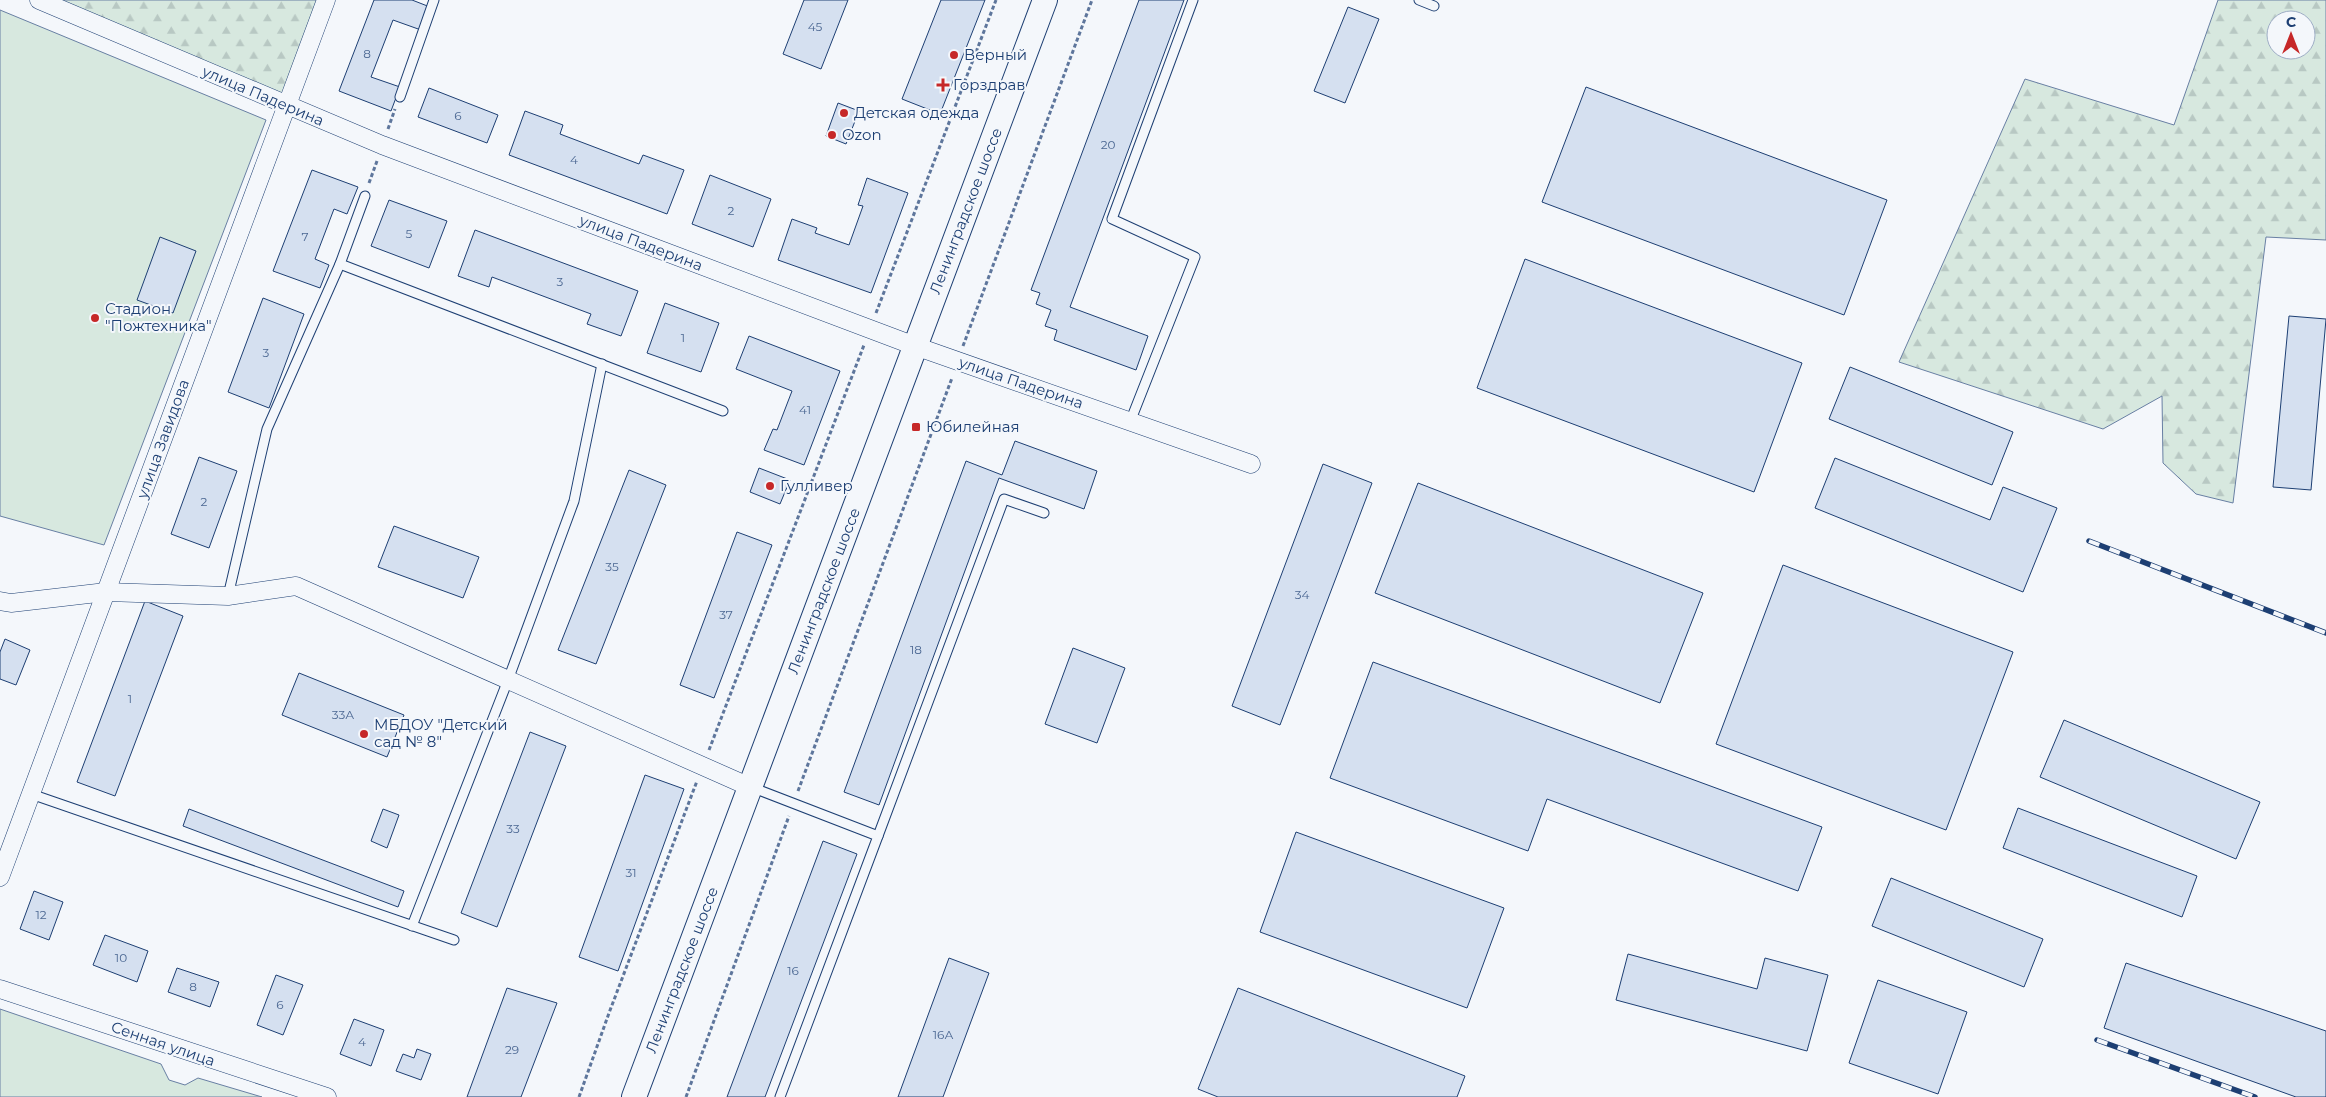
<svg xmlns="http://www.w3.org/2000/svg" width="2326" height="1097" font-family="Montserrat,sans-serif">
<defs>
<pattern id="forest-firs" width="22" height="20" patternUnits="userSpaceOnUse" patternTransform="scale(1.25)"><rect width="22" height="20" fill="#d7e8df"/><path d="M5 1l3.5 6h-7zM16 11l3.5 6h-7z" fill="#b8c8c3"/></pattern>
</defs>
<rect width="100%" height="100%" fill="#f4f7fb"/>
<!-- grass -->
<g fill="#d7e8df" stroke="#687fa3">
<polygon points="0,10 266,120 104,545 0,516"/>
<polygon points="0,1009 161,1064 169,1080 185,1085 198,1078 262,1097 0,1097"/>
</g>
<!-- forest -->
<g fill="url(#forest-firs)" stroke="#687fa3" fill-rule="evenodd">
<polygon points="39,0 326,0 286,106"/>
<path d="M2218 0H2326V240L2266 237 2233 503 2196 494 2163 463 2162 396 2103 429 1899 362 2025 79 2174 125ZM2276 20H2306V50H2276Z"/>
</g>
<!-- building -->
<g fill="#d5e0f0" stroke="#1d3f73">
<polygon points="374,0 412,0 430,7 421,30 393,20 371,77 400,87 391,111 339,91"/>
<polygon points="804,0 848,0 821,69 783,54"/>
<polygon points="941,0 985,0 940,114 902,99"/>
<polygon points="1139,0 1184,0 1070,307 1148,336 1136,370 1054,340 1057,330 1045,326 1051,310 1036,304 1040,293 1031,290"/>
<polygon points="1348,7 1379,19 1345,103 1314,91"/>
<polygon points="1586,87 1887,200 1844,315 1542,202"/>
<polygon points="429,88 498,115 487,143 418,117"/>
<polygon points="838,103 859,111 846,144 826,136"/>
<polygon points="525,111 563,125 560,134 639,164 643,155 684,170 667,214 509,155"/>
<polygon points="312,170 358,187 347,214 334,209 315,259 329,265 320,288 273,271"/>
<polygon points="710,175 771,199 753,247 692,224"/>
<polygon points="867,178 908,193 871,293 778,260 792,219 817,228 815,233 849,245 863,206 858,205"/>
<polygon points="389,200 447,221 429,268 371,246"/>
<polygon points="475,230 638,291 621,336 587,324 591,314 492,277 489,287 458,276"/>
<polygon points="160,237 196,251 173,313 137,300"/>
<polygon points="1525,259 1802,363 1754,492 1477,388"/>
<polygon points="263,298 304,314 269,408 228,392"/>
<polygon points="665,303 719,323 701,372 647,353"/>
<polygon points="2289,316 2326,319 2311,490 2273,487"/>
<polygon points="749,336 840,371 804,465 764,450 773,429 777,430 792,391 736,369"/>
<polygon points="1850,367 2013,432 1992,485 1829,419"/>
<polygon points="1015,441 1097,471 1084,509 999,478 879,805 844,792 966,461 1002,475"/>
<polygon points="199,457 237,471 209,548 171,534"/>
<polygon points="1835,458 1990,520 2003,487 2057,508 2023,592 1815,508"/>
<polygon points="1323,464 1372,483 1280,725 1232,706"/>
<polygon points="759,468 790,480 780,504 750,492"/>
<polygon points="629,470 666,485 596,664 558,650"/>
<polygon points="1418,483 1703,593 1660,703 1375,593"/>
<polygon points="394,526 479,557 463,598 378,567"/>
<polygon points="737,532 772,545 714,698 680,685"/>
<polygon points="1783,565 2013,652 1946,830 1716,744"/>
<polygon points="145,601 183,616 115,796 77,782"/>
<polygon points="5,639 30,650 16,685 0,679 0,652"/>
<polygon points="1073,648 1125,668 1097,743 1045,724"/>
<polygon points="1373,662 1822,827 1798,891 1547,799 1528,851 1330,778"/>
<polygon points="299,673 404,715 387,757 282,715"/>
<polygon points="2064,720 2260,802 2236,859 2040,777"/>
<polygon points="530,732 566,746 497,927 461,913"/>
<polygon points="645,775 684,789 618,971 579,957"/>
<polygon points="2018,808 2197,876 2182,917 2003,848"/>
<polygon points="189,809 404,891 398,907 183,826"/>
<polygon points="383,809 399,815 387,848 371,841"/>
<polygon points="1296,832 1504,908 1467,1008 1260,932"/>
<polygon points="823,841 857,854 765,1097 727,1097"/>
<polygon points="1891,878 2043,939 2024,987 1872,926"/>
<polygon points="34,891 63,902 49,940 20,929"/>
<polygon points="105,935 148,951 137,982 93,965"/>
<polygon points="1628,954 1757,989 1765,958 1828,975 1807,1051 1616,1000"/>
<polygon points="949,958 989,973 943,1097 898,1097"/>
<polygon points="2126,963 2326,1031 2326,1097 2296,1097 2104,1028"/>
<polygon points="177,968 219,982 210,1007 168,992"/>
<polygon points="276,975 303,985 283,1035 257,1025"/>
<polygon points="1878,980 1967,1012 1938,1094 1849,1063"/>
<polygon points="507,988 557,1003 521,1097 467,1097"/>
<polygon points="1238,988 1465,1076 1457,1097 1218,1097 1198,1089"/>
<polygon points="354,1019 384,1030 371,1066 340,1054"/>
<polygon points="417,1049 431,1054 421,1080 396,1071 403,1054 414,1058"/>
</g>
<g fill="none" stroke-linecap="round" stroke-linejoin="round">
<!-- lane casing -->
<g stroke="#1d3f73" stroke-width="11">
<g id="lane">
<polyline points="1419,0 1434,6"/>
<polyline points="400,97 434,0"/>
<polyline points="340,264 723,411"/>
<polyline points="1130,422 1195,257 1112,219 1193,0"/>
<polyline points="228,596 267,429 340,264 365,196"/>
<polyline points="751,787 878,836 780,1097"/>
<polyline points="31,794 454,940"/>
<polyline points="878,836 1004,499 1044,513"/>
<polyline points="412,926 508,680 574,501 602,364"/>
</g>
</g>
<!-- street casing -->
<g stroke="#1d3f73" stroke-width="19">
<g id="street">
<polyline points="39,0 382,145 915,346 1251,464"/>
<polyline points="0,601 11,603 106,592 228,596 296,586 750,787"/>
<polyline points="0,877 326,0"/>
<polyline points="0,989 327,1097"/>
</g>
</g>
<!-- secondary casing -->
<g stroke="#1d3f73" stroke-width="26">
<polyline id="secondary" points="634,1097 1045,0"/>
</g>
<!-- path -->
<g stroke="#5e769c" stroke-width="3" stroke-dasharray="4 2.5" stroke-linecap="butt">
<polyline points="388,129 395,109"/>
<polyline points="369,183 377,161"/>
<polyline points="876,313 996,0"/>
<polyline points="963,346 1092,0"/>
<polyline points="709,750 864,345"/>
<polyline points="798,791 952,378"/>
<polyline points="579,1097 609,1013 697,781"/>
<polyline points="686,1097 789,816"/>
</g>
<!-- lane -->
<use href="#lane" stroke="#f4f7fb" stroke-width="9"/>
<!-- street -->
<use href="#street" stroke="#f4f7fb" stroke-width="18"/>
<!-- secondary -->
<use href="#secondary" stroke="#f4f7fb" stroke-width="24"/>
<!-- rail casing -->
<g stroke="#1d3f73" stroke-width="5.5">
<g id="rail">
<polyline points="2089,541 2326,633"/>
<polyline points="2097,1040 2255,1097"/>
</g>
</g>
<!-- rail -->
<use href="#rail" stroke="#f4f7fb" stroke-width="4" stroke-dasharray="11" stroke-linecap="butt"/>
</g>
<!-- markers -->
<g fill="#c62828" stroke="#f4f7fb" stroke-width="2">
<circle cx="954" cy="55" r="5"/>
<path d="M940.5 77.5h5v5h5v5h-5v5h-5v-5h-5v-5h5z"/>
<circle cx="844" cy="113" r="5"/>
<circle cx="832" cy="135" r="5"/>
<circle cx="95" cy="318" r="5"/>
<rect x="911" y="422" width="10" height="10" rx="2.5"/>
<circle cx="770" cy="486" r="5"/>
<circle cx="364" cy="734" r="5"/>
</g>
<g text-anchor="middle" stroke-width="4" stroke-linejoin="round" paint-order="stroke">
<!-- number labels -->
<g font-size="12" fill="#4b6792">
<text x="815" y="31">45</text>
<text x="367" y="58">8</text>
<text x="458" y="120">6</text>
<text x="1108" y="149">20</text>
<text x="574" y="164">4</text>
<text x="731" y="215">2</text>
<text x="409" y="238">5</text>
<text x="305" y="241">7</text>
<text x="560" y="286">3</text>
<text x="683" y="342">1</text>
<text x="266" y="357">3</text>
<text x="805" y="414">41</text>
<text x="204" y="506">2</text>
<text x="612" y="571">35</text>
<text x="1302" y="599">34</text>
<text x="726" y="619">37</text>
<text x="916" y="654">18</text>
<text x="130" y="703">1</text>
<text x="343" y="719">33А</text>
<text x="513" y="833">33</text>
<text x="631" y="877">31</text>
<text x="41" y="919">12</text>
<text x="121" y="962">10</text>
<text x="793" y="975">16</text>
<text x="193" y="991">8</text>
<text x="280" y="1009">6</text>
<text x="943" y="1039">16А</text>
<text x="362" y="1046">4</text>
<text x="512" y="1054">29</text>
</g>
<!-- poi labels -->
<g font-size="15" fill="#1d3f73" stroke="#f4f7fb" text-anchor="start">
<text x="964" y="60">Верный</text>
<text x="953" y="90">Горздрав</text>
<text x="854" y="118">Детская одежда</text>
<text x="842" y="140">Ozon</text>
<text x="105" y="314">Стадион<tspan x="105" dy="17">"Пожтехника"</tspan></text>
<text x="926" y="432">Юбилейная</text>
<text x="780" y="491">Гулливер</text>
<text x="374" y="730">МБДОУ "Детский<tspan x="374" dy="17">сад № 8"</tspan></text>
</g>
<!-- street labels -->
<g font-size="15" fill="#1d3f73" stroke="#f4f7fb">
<text transform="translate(263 96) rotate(23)" y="5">улица Падерина</text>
<text transform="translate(966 211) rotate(-69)" y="5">Ленинградское шоссе</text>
<text transform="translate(641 243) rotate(21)" y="5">улица Падерина</text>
<text transform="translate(1021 383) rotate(19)" y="5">улица Падерина</text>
<text transform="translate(163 439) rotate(-70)" y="5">улица Завидова</text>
<text transform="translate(824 591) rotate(-69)" y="5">Ленинградское шоссе</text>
<text transform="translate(682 970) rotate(-69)" y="5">Ленинградское шоссе</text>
<text transform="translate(163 1044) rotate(19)" y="5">Сенная улица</text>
</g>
</g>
<!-- north arrow -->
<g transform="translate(2291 35)"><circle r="24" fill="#f4f7fb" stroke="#9eadc5"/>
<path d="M0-4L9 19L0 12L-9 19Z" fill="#c62828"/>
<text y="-8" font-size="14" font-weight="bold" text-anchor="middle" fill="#1d3f73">С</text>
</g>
</svg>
